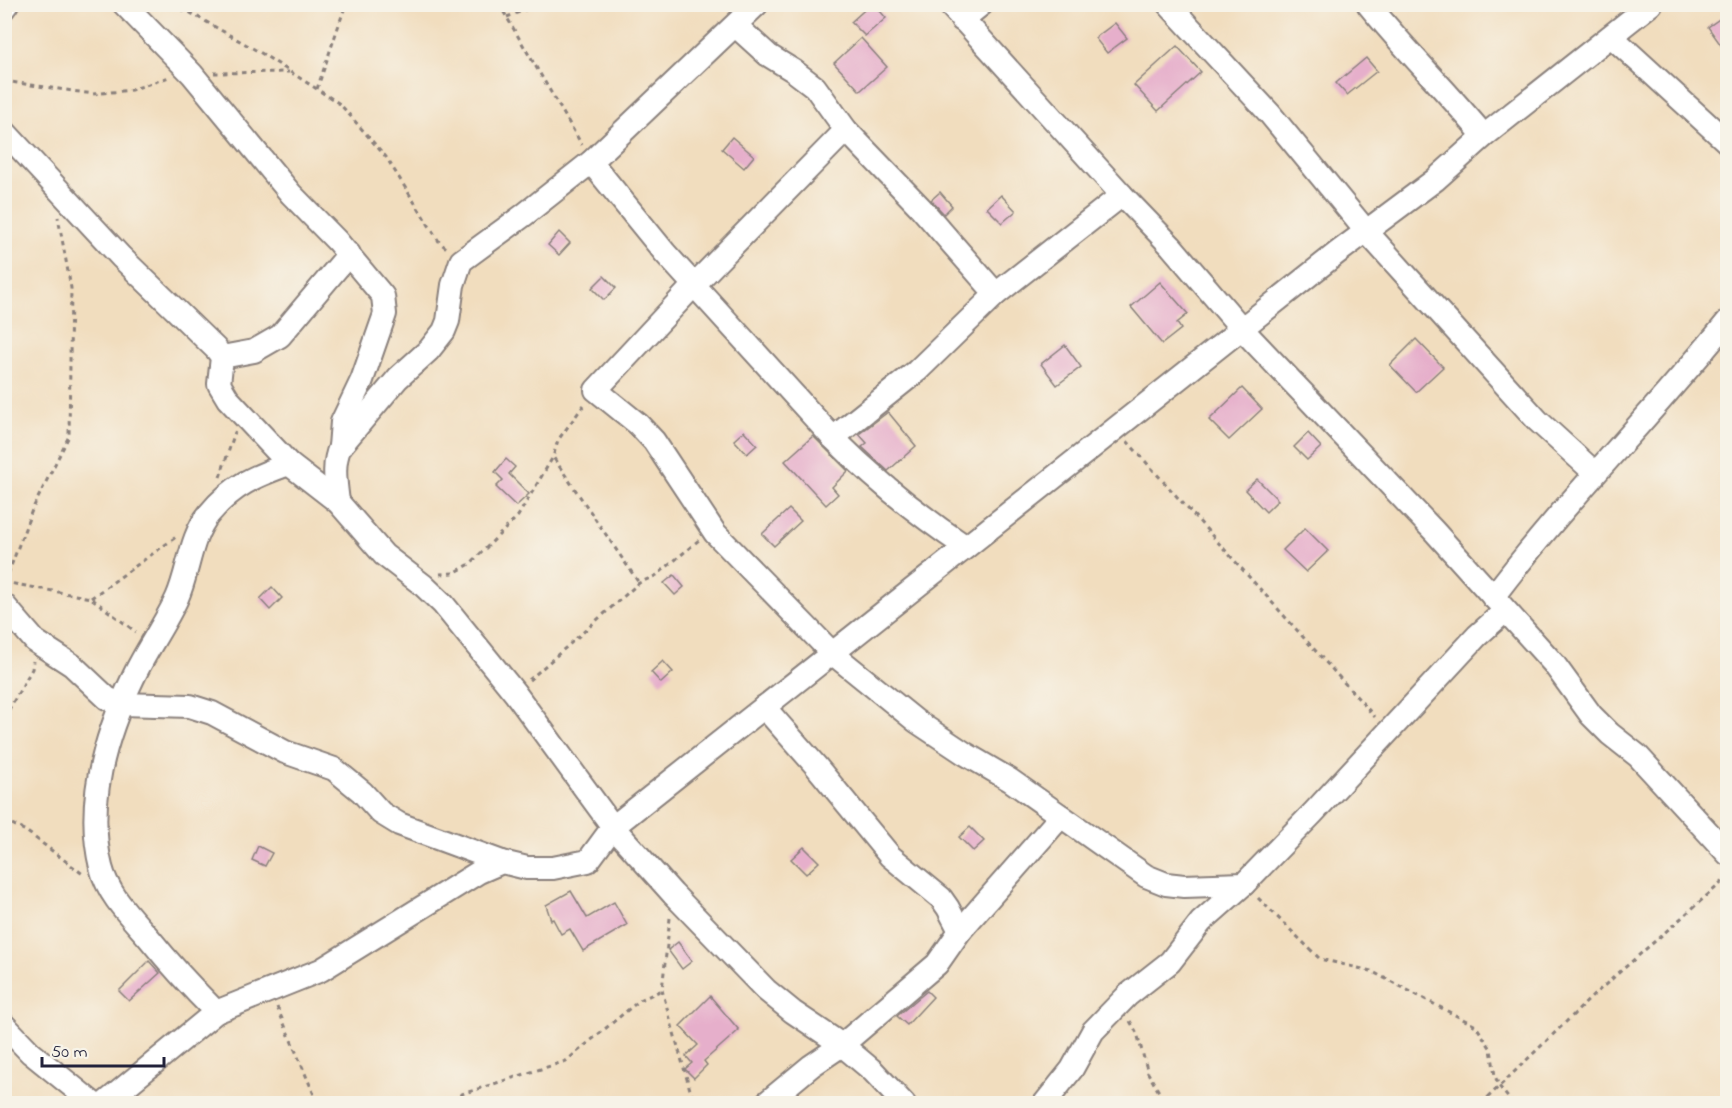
<svg xmlns="http://www.w3.org/2000/svg" width="1732" height="1108" font-family="'Indie Flower',sans-serif">
<rect width="100%" height="100%" fill="#f7f3e8"/>
<filter id="ink" filterUnits="userSpaceOnUse"><feTurbulence type="fractalNoise" baseFrequency=".0167" numOctaves="2"/><feDisplacementMap in="SourceGraphic" scale="12" xChannelSelector="R" yChannelSelector="G"/><feConvolveMatrix kernelMatrix="1 2 1 2 8 2 1 2 1" color-interpolation-filters="sRGB"/></filter>
<filter id="wash" filterUnits="userSpaceOnUse"><feTurbulence type="fractalNoise" baseFrequency=".008" numOctaves="4" result="noise"/><feDisplacementMap in="SourceGraphic" scale="24" xChannelSelector="R" yChannelSelector="G"/><feGaussianBlur stdDeviation="1.35" result="paint"/><feColorMatrix in="noise" values="0 0 0 0 0 0 0 0 0 0 0 0 0 0 0 0 0 1.4 0 .05"/><feComposite in="paint" operator="in"/></filter>
<g filter="url(#wash)">
<rect width="100%" height="100%" fill="#f1ddbe"/>
<g id="blocks">
<!-- building -->
<g fill="#e6afcb">
<polygon points="871,4 874,4 886,18 865,36 851,22"/>
<polygon points="1728,13 1728,55 1708,27"/>
<polygon points="1115,23 1127,38 1107,53 1095,38"/>
<polygon points="861,38 887,67 860,91 834,63"/>
<polygon points="1177,46 1201,72 1158,111 1134,85"/>
<polygon points="1366,58 1377,71 1347,95 1336,83"/>
<polygon points="732,137 754,156 744,168 722,149"/>
<polygon points="940,192 952,206 944,214 931,200"/>
<polygon points="1001,195 1016,211 1002,223 987,208"/>
<polygon points="559,232 570,243 559,255 548,245"/>
<polygon points="604,276 616,288 604,300 592,288"/>
<polygon points="1160,282 1188,314 1177,323 1181,329 1162,344 1131,307"/>
<polygon points="1416,339 1443,367 1416,392 1390,365"/>
<polygon points="1065,345 1081,367 1057,385 1041,364"/>
<polygon points="1242,388 1262,409 1229,440 1209,420"/>
<polygon points="888,412 916,446 888,471 862,447 867,443 859,434"/>
<polygon points="744,431 757,445 747,454 734,440"/>
<polygon points="1308,433 1321,447 1307,460 1294,447"/>
<polygon points="813,436 848,471 832,487 838,494 826,505 785,461"/>
<polygon points="506,459 515,467 509,474 529,494 516,506 496,487 503,480 495,472"/>
<polygon points="1257,479 1278,500 1266,512 1245,490"/>
<polygon points="789,509 801,521 774,546 762,534"/>
<polygon points="1305,528 1328,551 1306,572 1283,550"/>
<polygon points="674,575 684,587 675,595 664,583"/>
<polygon points="272,587 282,598 270,610 260,599"/>
<polygon points="663,661 673,672 661,683 651,672"/>
<polygon points="970,827 984,841 973,851 959,837"/>
<polygon points="258,846 272,853 265,866 252,860"/>
<polygon points="804,847 819,862 806,874 791,859"/>
<polygon points="571,891 587,918 614,902 627,925 583,951 570,929 561,934 553,919 551,920 546,905"/>
<polygon points="678,942 692,961 682,969 668,950"/>
<polygon points="149,961 160,973 129,1001 119,991"/>
<polygon points="927,991 933,997 907,1025 897,1016"/>
<polygon points="710,996 739,1030 704,1061 707,1065 694,1078 685,1069 692,1063 686,1056 698,1045 680,1026"/>
</g>
</g>
</g>
<g filter="url(#ink)">
<use href="#blocks" fill-opacity="0" stroke="#8a807c" stroke-width="1.5"/>
<g fill="none" stroke-linecap="round" stroke-linejoin="round">
<!-- minor casing -->
<g stroke="#8a807c" stroke-width="26">
<g id="minor">
<polyline points="124,4 192,74 291,194 337,241 383,296 385,314 362,380 342,422 340,447"/>
<polyline points="949,4 1122,195 1171,246 1242,329 1434,531 1554,664 1591,715 1610,734 1638,756 1728,854"/>
<polyline points="1168,4 1270,114 1366,231 1422,293 1538,421 1595,473"/>
<path d="M1368 4C1405 50 1447 91 1484 136"/>
<polyline points="4,8 7,4"/>
<polyline points="962,20 982,4"/>
<polyline points="736,26 768,55 794,71 815,87 846,130 920,207 996,294"/>
<polyline points="1611,36 1728,143"/>
<polyline points="846,130 694,285 596,390 638,424 654,441 715,533 832,653 916,721 964,753 1010,780 1146,876 1166,884 1184,886 1244,884"/>
<polyline points="4,131 121,257 216,349 222,357 219,384 228,399 289,464 338,502 384,555 423,585 443,604 515,693 613,827 673,894 766,990 793,1012 842,1045 873,1071 904,1104"/>
<path d="M591 162 665 253 833 438C874 479 918 515 966 547"/>
<polyline points="222,357 254,351 280,336 349,254"/>
<polyline points="833,438 917,371 996,294 1122,195"/>
<path d="M338 502C336 484 332 465 340 447L398 378 429 350 444 331 448 321 453 285 461 261 524 215 591 162 757 4"/>
<path d="M1493 597C1565 501 1652 415 1728 321"/>
<polyline points="4,605 35,641 72,665 107,698 121,704 190,706 212,713 285,752 334,769 362,792 381,813 399,824 502,862"/>
<polyline points="764,707 816,766 890,856 941,898 948,908 960,931"/>
<path d="M216 1012C192 988 170 964 149 938 130 916 108 895 101 867 85 803 105 736 133 678 146 650 164 626 177 598 189 571 190 537 209 514 233 485 255 476 289 464"/>
<polyline points="4,1025 31,1053 94,1104"/>
<polyline points="104,1104 216,1012 321,970 479,872 502,862 527,868 553,868 588,861 613,827 1337,253 1435,180 1484,136 1651,4"/>
<polyline points="765,1104 811,1066 842,1045 937,964 960,931 1061,816"/>
<polyline points="1044,1104 1072,1069 1093,1031 1128,995 1170,962 1201,922 1244,884 1313,813 1477,636 1505,611"/>
</g>
</g>
<!-- path -->
<g stroke="#8a807c" stroke-width="3" stroke-dasharray="4.5 4.5" stroke-linecap="butt">
<polyline points="164,4 189,12 261,53 340,104 386,157 440,243 449,250"/>
<polyline points="499,4 582,145"/>
<polyline points="507,17 540,4"/>
<polyline points="214,73 289,72"/>
<polyline points="4,81 93,94 131,90 169,77"/>
<polyline points="317,89 346,4"/>
<polyline points="584,405 558,440 553,457 639,583"/>
<polyline points="1127,441 1375,717"/>
<polyline points="220,477 235,432"/>
<polyline points="440,574 454,573 470,564 518,516 553,457"/>
<polyline points="4,582 91,598 136,632"/>
<polyline points="5,582 32,510 69,436 71,288 58,217"/>
<polyline points="91,598 176,537"/>
<polyline points="529,680 639,583 657,575 699,540"/>
<polyline points="4,718 32,669 33,661"/>
<polyline points="4,820 26,831 84,875"/>
<polyline points="1258,898 1320,959 1371,971 1476,1026 1491,1049 1495,1076 1499,1086 1513,1104"/>
<polyline points="670,918 662,990 694,1104"/>
<polyline points="277,1007 318,1104"/>
<polyline points="1130,1021 1137,1033 1148,1073 1166,1104"/>
<polyline points="457,1104 462,1094 566,1061 640,1000 662,990"/>
<polyline points="1481,1104 1597,992 1728,877"/>
</g>
<!-- minor -->
<use href="#minor" stroke="#fff" stroke-width="22"/>
</g>
</g>
<!-- margin -->
<rect width="1732" height="1108" fill="none" stroke="#f7f3e8" stroke-width="24"/>
<!-- scale -->
<path d="M42 1057v9h122v-9" fill="none" stroke="#22223b" stroke-width="3"/>
<text x="51" y="1057" font-size="18" fill="#22223b" stroke="#f7f3e8" stroke-width="4.5" paint-order="stroke">50 m</text>
</svg>
